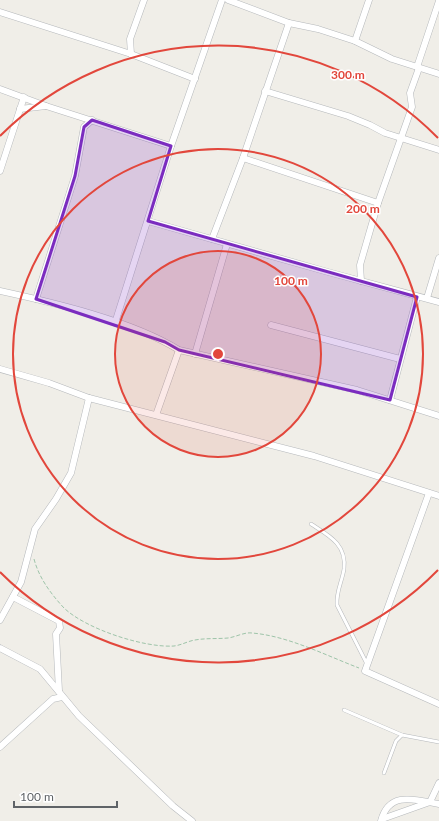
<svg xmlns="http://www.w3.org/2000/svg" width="439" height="821" font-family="Lato,sans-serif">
<rect width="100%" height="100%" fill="#f0eee8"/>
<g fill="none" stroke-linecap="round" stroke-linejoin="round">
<!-- lane casing -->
<g stroke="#b5b8bb" stroke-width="4">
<g id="lane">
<path d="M311 524C328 535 347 544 344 569 342 582 336 591 337 605L367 664"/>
<polyline points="344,710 402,735"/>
<polyline points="384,773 396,741 402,735 439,742"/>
</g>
</g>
<!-- street casing -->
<g stroke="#b5b8bb" stroke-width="7">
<g id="street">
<polyline points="228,0 289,23 318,29 355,41 392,59 439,74"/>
<polyline points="0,12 131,54 195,79"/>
<polyline points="355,41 369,0"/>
<polyline points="131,54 130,39 144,0"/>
<polyline points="417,67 439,1"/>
<polyline points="0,89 46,106 171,146"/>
<polyline points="265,91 348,116 370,125 385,133 439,150"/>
<polyline points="20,109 46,106"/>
<polyline points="243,158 378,203"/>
<polyline points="0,171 24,97"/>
<polyline points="148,221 328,272 439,302"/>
<polyline points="212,239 243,158 289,23"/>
<polyline points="361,281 360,265 378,203 412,107 410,93 419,68"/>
<path d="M0 291C55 303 132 321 179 350L357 390 439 416"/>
<polyline points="427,298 439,258"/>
<polyline points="36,299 75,176 84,127 92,120"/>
<polyline points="115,323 171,146 222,0"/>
<polyline points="271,325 400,359"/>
<polyline points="195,354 227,244"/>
<polyline points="0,369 49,383 89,398 314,456 439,496"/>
<polyline points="390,400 417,297"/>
<polyline points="156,415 179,350"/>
<polyline points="429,493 365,671 439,704"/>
<polyline points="13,597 59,621 60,628 56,634 59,691"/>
<polyline points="0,620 21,582 35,529 56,499 71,473 89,398"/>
<polyline points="0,648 40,669 79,716 173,806 192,821"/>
<polyline points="0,747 53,699 62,697"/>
<polyline points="382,819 430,802 439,783"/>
<path d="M381 821C389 790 416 800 439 804"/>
</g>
</g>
<!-- path -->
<path stroke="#9ec4a9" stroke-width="1" stroke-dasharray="4 2" stroke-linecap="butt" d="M34 559C39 578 51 594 64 608 86 629 144 648 174 646 182 645 188 641 195 640 206 638 217 639 228 638 236 637 244 632 252 633 288 636 325 655 359 668"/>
<!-- lane -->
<use href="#lane" stroke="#fff" stroke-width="3"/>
<!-- street -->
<use href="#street" stroke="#fff" stroke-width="6"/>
</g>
<!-- marked area -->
<path fill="#7b2cbf" fill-opacity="0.2" stroke="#7b2cbf" stroke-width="3" stroke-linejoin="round" d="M92 120 171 146 148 221 417 297 390 400 179 350 165 342 36 299 75 176 84 127Z"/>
<!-- distance rings -->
<circle cx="218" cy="354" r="103" fill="#e2473c" fill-opacity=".12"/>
<g fill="none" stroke="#e2473c" stroke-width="2">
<circle cx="218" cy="354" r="103"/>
<circle cx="218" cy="354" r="205"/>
<path d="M438 570A308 308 0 0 1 0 572M0 136A308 308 0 0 1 438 138"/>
</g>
<circle cx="218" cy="354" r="6" fill="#e2473c" stroke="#fff" stroke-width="2"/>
<g font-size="12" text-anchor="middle" font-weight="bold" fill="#e2473c" stroke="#fff" stroke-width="3" stroke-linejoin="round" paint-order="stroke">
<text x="348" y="79">300 m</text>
<text x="363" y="213">200 m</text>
<text x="291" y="285">100 m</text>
</g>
<!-- scale -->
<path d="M14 801v6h103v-6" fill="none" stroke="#5f6367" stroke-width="2"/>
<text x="20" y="801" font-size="12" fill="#5f6367" stroke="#ffffff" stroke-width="3" paint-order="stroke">100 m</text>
</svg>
